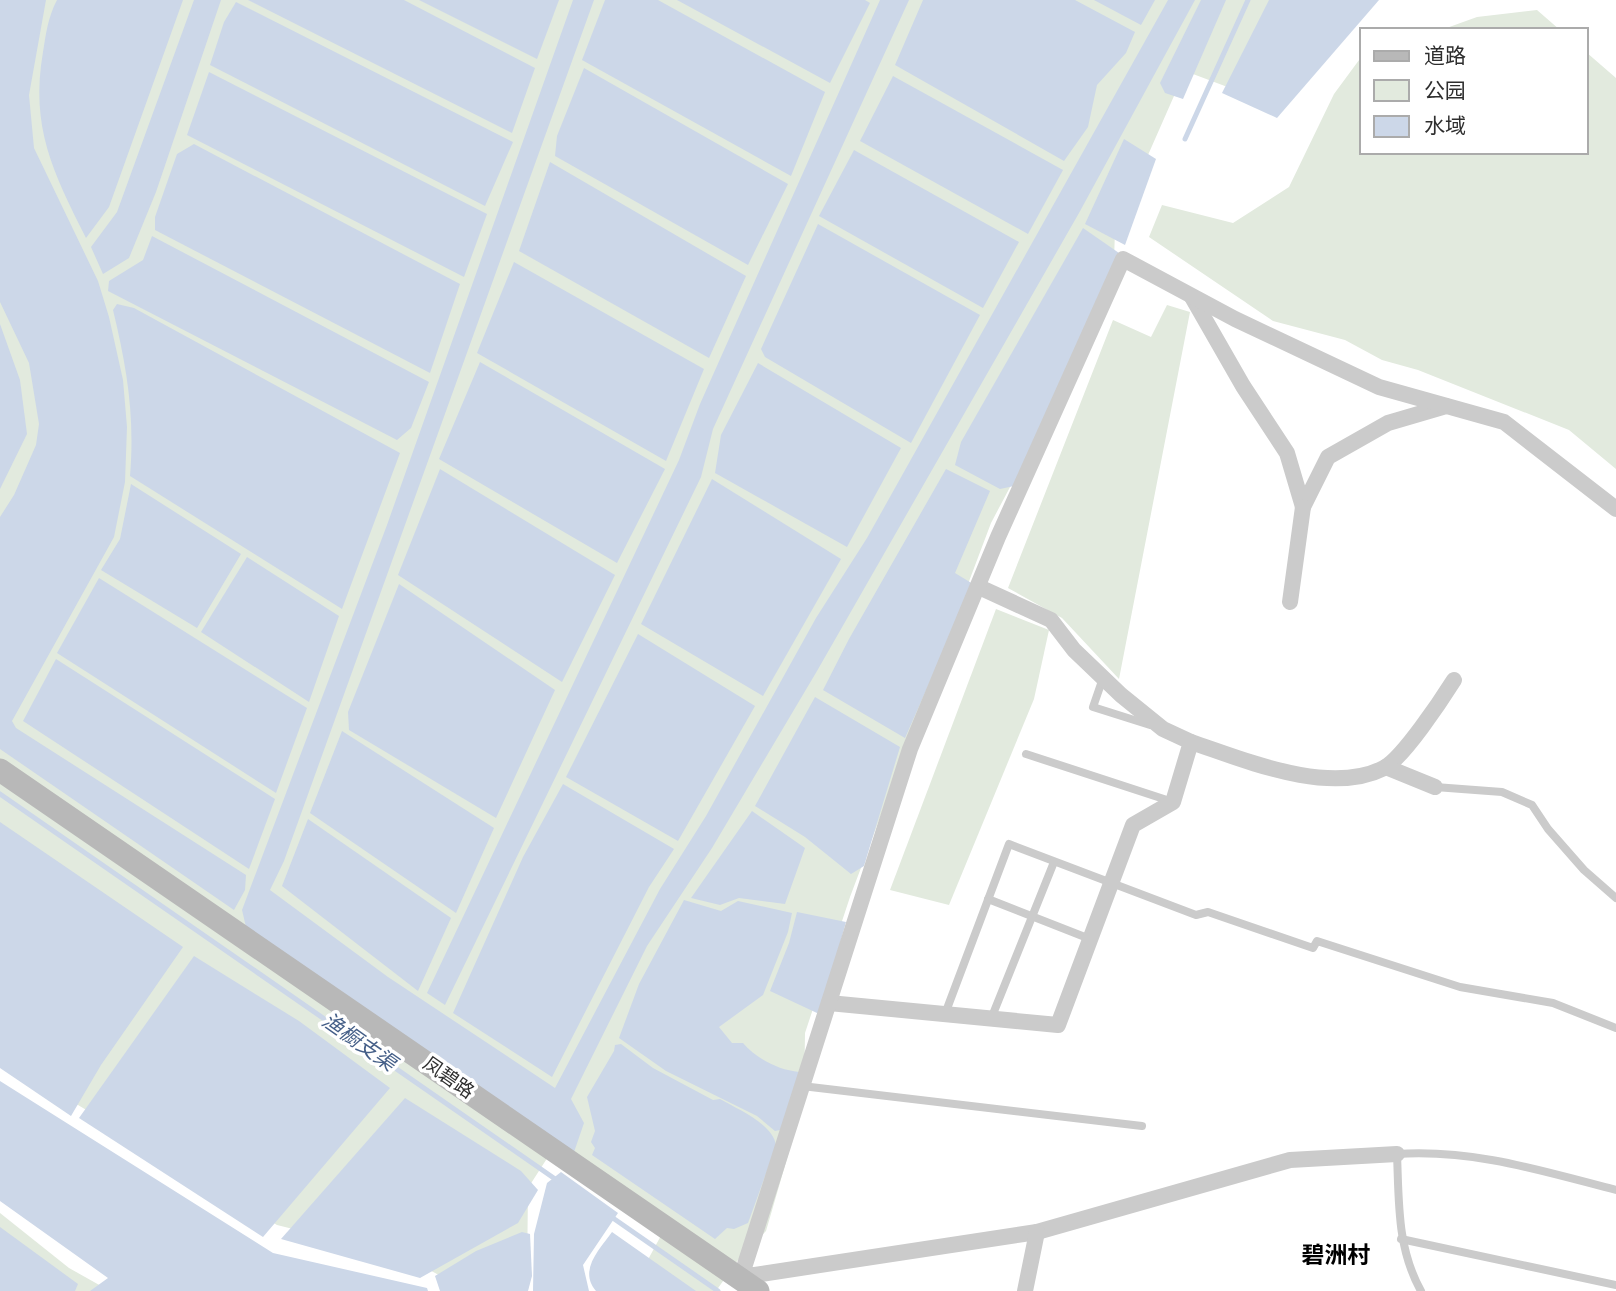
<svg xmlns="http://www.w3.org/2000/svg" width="1616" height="1291" font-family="'PT Sans','Noto Sans SC',sans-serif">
<rect width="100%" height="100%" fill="#fff"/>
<!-- green -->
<g fill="#e2eade">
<polygon points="0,0 1370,0 1275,105 1185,71 1115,230 1113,292 991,523 850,897 805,1033 804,1100 766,1231 738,1260 716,1291 631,1291 670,1219 555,1146 528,1188 527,1280 469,1291 405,1257 277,1225 0,1058"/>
<polygon points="1537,10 1560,30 1441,30 1477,17"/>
<polygon points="1586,52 1616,78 1616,469 1569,430 1418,370 1382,360 1345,340 1273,321 1149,237 1162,205 1233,223 1289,187 1334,94 1362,56 1362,152 1586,152"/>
<polygon points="1167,305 1190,312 1119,679 1062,618 1008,588 1113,320 1151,337"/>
<polygon points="996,609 1049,630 1034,699 949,905 890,890"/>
<polygon points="0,1213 69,1268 110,1291 0,1291"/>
</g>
<!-- water -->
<g fill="#ccd7e8">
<polygon points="0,0 46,0 29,95 34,148 98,281 109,317 123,380 127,427 125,482 114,537 12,721 16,728 246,875 245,890 234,910 0,749 0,517 14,495 36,445 39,424 29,363 0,302"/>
<path d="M57 0H183L109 207 86 238C53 172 30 127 43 52 46 33 48 17 57 0Z"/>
<polygon points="194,0 221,0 156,192 129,258 103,274 91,247 117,212"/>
<polygon points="248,0 404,0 535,68 512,133"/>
<polygon points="419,0 559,0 537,59"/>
<polygon points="573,0 594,0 284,861 270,890 388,977 555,1088 660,889 706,816 816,618 867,538 1168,0 1195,0 1079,213 817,671 712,848 647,946 571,1099 584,1123 573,1155 246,927 242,910 387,525"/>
<polygon points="605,0 658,0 825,92 791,176 582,60"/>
<polygon points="677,0 865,0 870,3 830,83"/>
<polygon points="880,0 909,0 713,429 701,477 445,1005 427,993 679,460 700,404"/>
<polygon points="923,0 1075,0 1135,32 1126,53 1097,85 1088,127 1064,161 895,65"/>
<polygon points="1094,0 1155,0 1141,25"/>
<polygon points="1201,0 1226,0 1183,99 1165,93 1160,83"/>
<polygon points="1269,0 1379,0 1277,118 1222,93"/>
<polygon points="236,2 513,142 485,206 210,65 224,22"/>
<polygon points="584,68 788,184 748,265 555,156 557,136"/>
<polygon points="209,72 487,214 464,277 187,135"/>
<polygon points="893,76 1063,170 1028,234 860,141"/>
<polygon points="1124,139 1156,159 1125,245 1085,224"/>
<polygon points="194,144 460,284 430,373 155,230 155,217 177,154"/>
<polygon points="854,150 1019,242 983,308 819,216"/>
<polygon points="550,162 746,276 709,358 519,251"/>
<polygon points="818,224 980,315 911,443 765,357 761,349"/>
<polygon points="1083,228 1119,253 1014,486 1000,489 955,465 961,442"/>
<polygon points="152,236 429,382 411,428 397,440 108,291 109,281 143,260"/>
<polygon points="514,262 704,369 666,461 477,353"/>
<path d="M117 304 134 308 400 453 342 609 130 476C135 416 127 368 113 310Z"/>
<polygon points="0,324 20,380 27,434 0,489"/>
<polygon points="480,362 665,469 617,563 439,459"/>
<polygon points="758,363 901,448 847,547 715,473 721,435"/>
<polygon points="440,469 615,575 562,682 398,575"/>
<polygon points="946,469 990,491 955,573 973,584 905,738 823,690 849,639"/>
<polygon points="712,479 841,559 763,696 641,624"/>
<polygon points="131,484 241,554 197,628 101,570 120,539"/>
<polygon points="247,557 339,616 309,702 201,632"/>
<polygon points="99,578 307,708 276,793 57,653"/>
<polygon points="399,584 555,690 496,818 349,730 348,712"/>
<polygon points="638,634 755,706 678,841 566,777"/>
<polygon points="56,659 275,799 249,869 23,721"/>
<polygon points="815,697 900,747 864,866 851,874 805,837 755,806"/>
<polygon points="342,731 494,828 456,913 310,813"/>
<polygon points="563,784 674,849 649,887 552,1077 453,1013 523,857"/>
<polygon points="752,811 805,848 785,904 739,898 720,905 691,898"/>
<polygon points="308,819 451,918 418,991 282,886"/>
<polygon points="0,822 183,947 101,1065 71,1116 0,1068"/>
<path d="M684 900 721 911 738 901 792 913 788 932 763 995 719 1027 732 1043H743C757 1059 778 1070 799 1072L785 1121 780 1130 775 1131 757 1116 666 1071 619 1038 639 984Z"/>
<polygon points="797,912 846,922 821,1012 817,1013 770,991 789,943"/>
<polygon points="194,956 299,1021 390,1088 263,1237 79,1118"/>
<path d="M621 1044 653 1068 713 1100 720 1099C737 1109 774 1124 776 1146L748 1223 734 1229 727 1228 715 1239 592 1155 595 1148 591 1142 595 1131 587 1097 614 1051 615 1045Z"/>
<polygon points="0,1081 273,1253 427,1288 428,1291 90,1291 108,1278 0,1201"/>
<polygon points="405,1098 521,1171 538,1190 518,1223 420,1278 281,1239"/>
<polygon points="561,1172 618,1213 583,1265 589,1291 533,1291 534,1234 547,1183"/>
<polygon points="0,1227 78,1284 75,1291 0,1291"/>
<polygon points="522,1232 530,1234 532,1276 528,1291 440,1291 435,1276 476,1251"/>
<path d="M612 1232 696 1291H596C578 1270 600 1249 612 1232Z"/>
</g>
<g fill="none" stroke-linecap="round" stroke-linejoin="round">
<!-- stream -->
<g stroke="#ccd7e8" stroke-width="5">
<polyline points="1185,139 1248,0"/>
<polyline points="0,794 558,1181"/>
<polyline points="610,1216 718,1291"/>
</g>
<!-- service -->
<g stroke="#cbcbcb" stroke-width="8">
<polyline points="1103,678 1093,707 1150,725"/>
<polyline points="1026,754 1170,801"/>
<polyline points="1435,787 1502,792 1532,805 1548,829 1584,870 1616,898"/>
<polyline points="988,899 1090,939"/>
<polyline points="945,1014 1009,844 1196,915 1208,912 1313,948 1317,941 1460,987 1553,1003 1616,1028"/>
<polyline points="991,1019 1054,862"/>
<polyline points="802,1086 1142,1126"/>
<polyline points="1401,1239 1616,1285"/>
<path d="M1421 1291C1397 1248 1399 1202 1397 1154 1474 1149 1542 1171 1616 1190"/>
</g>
<!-- minor -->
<g stroke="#cbcbcb" stroke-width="16">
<polyline points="1192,297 1243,386 1287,453 1303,507 1328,457 1388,423 1446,406"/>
<polyline points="1290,602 1303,507"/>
<path d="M1191 742C1245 760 1329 796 1384 768 1403 758 1442 699 1454 680"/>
<polyline points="1386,767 1435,787"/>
<polyline points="829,1003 1058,1025 1133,825 1173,802 1191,742 1163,729 1121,695 1074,650 1051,620 979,587"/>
<polyline points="1397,1154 1290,1160 1037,1232 741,1277 910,749 998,537 1123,259 1235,319 1379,387 1504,422 1616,509"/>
<polyline points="1025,1291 1037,1232"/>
</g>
<!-- secondary -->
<polyline stroke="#b8b8b8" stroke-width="23" points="0,770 758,1291"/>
</g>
<g text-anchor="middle" stroke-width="7" stroke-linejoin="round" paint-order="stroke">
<!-- street labels -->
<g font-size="19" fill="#2e2e2e" stroke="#fff">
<text transform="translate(449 1077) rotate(35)" y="7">凤碧路</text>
</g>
<!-- water labels -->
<g font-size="21" font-style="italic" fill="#455f88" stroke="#fff">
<text transform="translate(359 1042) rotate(35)" y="7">渔橱支渠</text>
</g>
<!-- quarter labels -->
<g font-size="23" font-weight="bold" fill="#000" stroke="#fff">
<text x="1336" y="1263">碧洲村</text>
</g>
</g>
<!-- legend -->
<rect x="1360" y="28" width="228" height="126" fill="#ffffff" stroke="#ababab" stroke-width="2"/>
<rect x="1374" y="51" width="35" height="10" fill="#b8b8b8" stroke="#ababab" stroke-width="2"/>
<text x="1424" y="63" font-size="21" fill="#2e2e2e">道路</text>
<rect x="1374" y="80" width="35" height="21" fill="#e2eade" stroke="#ababab" stroke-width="2"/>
<text x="1424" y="98" font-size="21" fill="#2e2e2e">公园</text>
<rect x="1374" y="116" width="35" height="21" fill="#ccd7e8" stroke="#ababab" stroke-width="2"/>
<text x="1424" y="133" font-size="21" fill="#2e2e2e">水域</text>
</svg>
